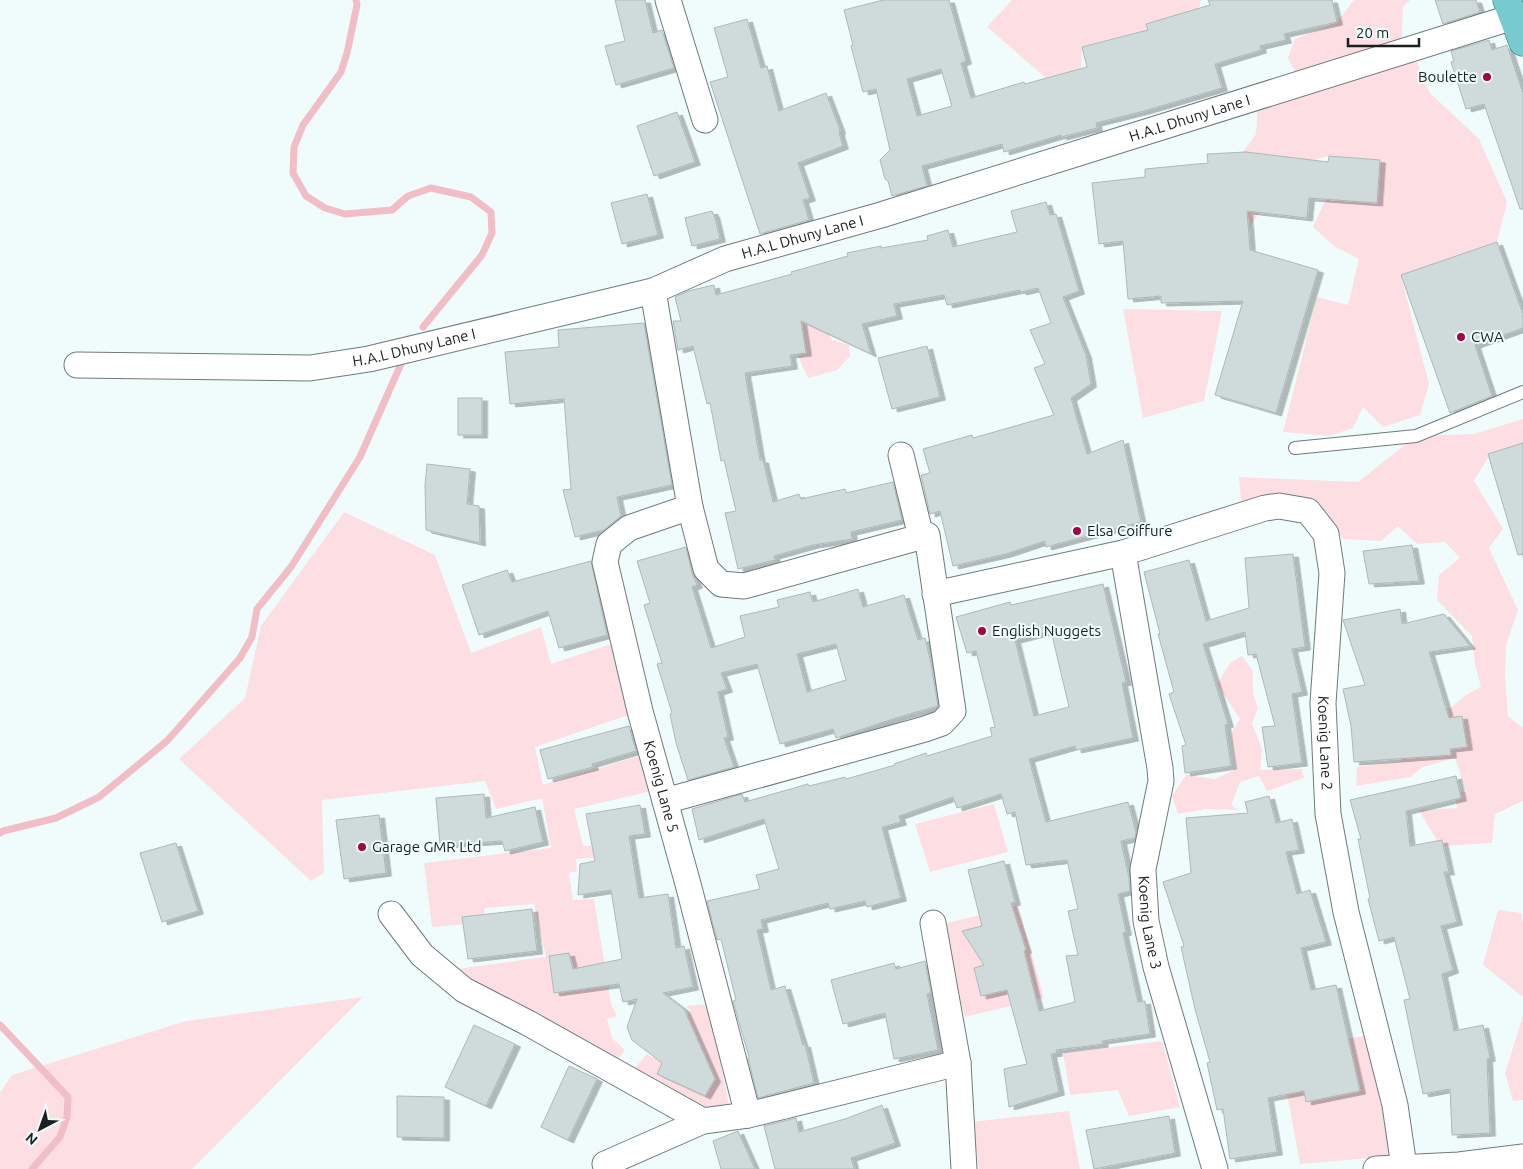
<svg xmlns="http://www.w3.org/2000/svg" width="1523" height="1169" font-family="Ubuntu,sans-serif">
<defs>
<filter id="shadow"><feDropShadow dx="5.5" dy="3" stdDeviation="0" flood-color="#0004"/></filter>
</defs>
<rect width="100%" height="100%" fill="#f0fcfc"/>
<!-- green -->
<g fill="#fddee3">
<polygon points="1012,0 1201,0 1199,9 1146,24 1155,55 1124,36 1082,47 1081,69 1046,78 987,27"/>
<polygon points="1354,0 1410,0 1403,7 1401,62 1415,58 1430,93 1479,139 1507,202 1497,242 1401,276 1429,384 1420,415 1383,427 1363,407 1353,428 1329,436 1283,432 1317,297 1348,305 1359,259 1334,246 1313,227 1326,199 1380,160 1329,156 1313,160 1260,212 1249,228 1243,152 1256,134 1258,104 1305,90 1288,58 1295,39 1337,22"/>
<polygon points="1123,309 1222,311 1204,401 1143,418"/>
<polygon points="819,315 832,340 849,345 850,356 837,370 808,378 798,356 793,320"/>
<polygon points="1523,419 1523,446 1489,456 1474,481 1503,529 1489,548 1518,610 1506,645 1505,676 1508,716 1523,728 1523,801 1495,814 1492,843 1440,846 1419,810 1457,808 1455,792 1466,792 1455,758 1423,767 1410,777 1356,786 1357,767 1400,761 1411,738 1421,706 1449,709 1466,695 1481,687 1475,664 1472,636 1437,600 1439,575 1460,558 1445,542 1417,544 1398,526 1381,541 1343,539 1321,511 1300,496 1265,508 1242,510 1239,477 1358,482 1416,436 1474,434"/>
<polygon points="344,512 435,555 471,653 541,627 551,664 623,640 640,711 535,747 543,785 646,754 656,790 574,809 583,846 604,845 606,857 576,859 577,871 569,873 573,900 594,899 611,1004 617,1016 607,1019 612,1038 625,1050 611,1069 442,971 546,957 534,904 485,908 481,923 432,927 424,863 551,848 542,798 496,809 485,781 322,800 324,873 311,881 179,759 245,698 261,626"/>
<polygon points="1242,656 1253,671 1253,693 1258,708 1252,723 1262,749 1260,770 1302,769 1304,778 1267,791 1259,776 1240,782 1232,803 1232,806 1239,810 1206,809 1178,814 1172,796 1186,775 1215,779 1236,769 1231,733 1240,719 1217,684 1230,663"/>
<polygon points="994,804 1008,852 930,872 915,824"/>
<polygon points="1018,905 1044,998 965,1017 940,925"/>
<polygon points="1498,910 1521,913 1523,922 1523,997 1483,965"/>
<polygon points="363,997 192,1169 0,1169 0,1093 12,1075 186,1021"/>
<polygon points="708,1004 729,1105 701,1113 629,1075 647,1054 653,1058 691,1011 686,1006"/>
<polygon points="1523,1016 1523,1100 1513,1101 1505,1073"/>
<polygon points="1365,1036 1393,1156 1300,1164 1279,1049"/>
<polygon points="1162,1041 1180,1107 1129,1116 1118,1090 1070,1095 1063,1053"/>
<polygon points="1069,1111 1080,1169 979,1169 972,1122"/>
</g>
<g fill="none" stroke-linecap="round" stroke-linejoin="round">
<!-- stream -->
<g stroke="#f1bdc6" stroke-width="7">
<polyline points="356,0 357,5 347,53 341,72 303,125 294,147 293,173 306,196 325,208 345,214 392,210 408,196 431,188 471,197 491,212 492,233 482,255 423,327"/>
<polyline points="0,833 3,831 56,818 99,797 167,741 240,658 252,637 257,609 291,567 360,457 404,357"/>
<polyline points="0,1025 68,1097 67,1117 60,1137 32,1169"/>
</g>
</g>
<!-- building -->
<g fill="#cfdbdb" stroke="#adb8b8" fill-rule="evenodd" filter="url(#shadow)">
<polygon points="615,0 645,0 653,33 662,30 674,68 616,85 605,46 625,41"/>
<path d="M883 0H949L966 61 961 63 971 98 1024 82 1025 84 1087 67 1082 47 1148 30 1146 24 1210 5 1208 0H1332L1337 22 1284 34 1286 40 1260 46 1261 50 1215 64 1222 88 1144 111 1096 123 1097 128 1061 137V135L1004 152 1002 144 922 166 927 186 892 196 888 181 885 179 880 160 890 150 876 89 863 92 851 46 853 45 844 10ZM941 69 952 106 917 116 907 79Z"/>
<polygon points="1435,0 1476,0 1480,12 1443,24"/>
<polygon points="747,19 761,68 767,66 779,111 826,93 840,130 839,133 843,146 798,163 810,198 803,200 809,220 760,234 710,82 728,77 714,28"/>
<polygon points="1489,40 1492,50 1507,45 1523,93 1523,209 1520,209 1484,104 1466,109 1451,62 1454,61 1451,51"/>
<polygon points="677,112 695,162 654,176 637,126"/>
<polygon points="1246,152 1328,162 1329,156 1380,160 1377,203 1309,198 1307,218 1247,211 1250,250 1318,270 1276,413 1215,395 1243,301 1161,303 1161,296 1128,299 1123,241 1099,244 1092,183 1145,177 1145,169 1208,163 1207,154"/>
<polygon points="647,194 658,235 622,244 611,203"/>
<polygon points="1046,202 1050,215 1056,214 1079,291 1063,297 1086,355 1091,384 1071,398 1087,454 1123,440 1141,522 1046,547 1045,541 1006,554 953,566 940,511 930,514 921,475 930,473 923,449 972,435 973,438 1054,415 1034,368 1045,364 1030,330 1051,323 1038,288 1021,292 1020,290 947,305 944,295 894,304 897,316 862,324 871,354 801,321 806,353 790,355 792,366 745,373 760,460 763,460 773,502 799,494 801,499 845,489 846,493 893,482 902,520 851,532 852,539 813,545 774,556 775,560 738,569 725,513 736,511 724,460 721,461 710,403 707,404 693,346 678,350 673,321 681,321 675,297 688,291 714,285 716,295 792,274 791,272 848,256 847,253 881,246 881,248 928,240 927,236 948,230 953,247 1017,232 1011,211"/>
<polygon points="712,211 713,214 714,214 720,239 692,246 685,218"/>
<polygon points="1497,242 1523,314 1523,328 1475,345 1492,396 1450,413 1401,275"/>
<polygon points="644,323 672,485 617,497 621,516 604,530 575,537 563,490 571,489 564,399 510,404 505,352 559,347 558,330"/>
<polygon points="927,346 940,397 892,409 878,358"/>
<rect x="458" y="398" width="24" height="37"/>
<polygon points="1523,443 1523,554 1518,555 1488,454"/>
<polygon points="427,464 470,469 467,504 479,506 480,543 426,530 425,485"/>
<polygon points="1412,545 1419,581 1369,584 1363,551"/>
<path d="M686 547 692 573 697 585 692 587 711 648 745 637 740 616 779 607 777 600 810 592 813 602 858 589 863 607 904 595 918 640 925 638 931 664 938 706 899 717 836 738 833 729 780 744 757 664 721 673 727 689 718 692 728 737 724 738 734 767 688 780 676 743 670 714 672 713 657 664 662 663 644 605 650 603 637 561ZM836 644 846 680 807 692 797 654Z"/>
<polygon points="1293,554 1305,647 1292,649 1302,692 1292,694 1302,763 1268,767 1262,727 1275,726 1256,654 1248,655 1245,632 1203,644 1228,724 1225,725 1231,766 1185,773 1182,746 1186,745 1169,694 1174,692 1158,634 1160,634 1144,572 1189,560 1206,621 1249,608 1245,558"/>
<polygon points="591,561 607,635 559,648 548,611 479,635 462,585 507,570 512,582"/>
<path d="M1103 584 1126 682 1122 683 1133 738 1076 750 1075 746 1029 759 1046 822 1128 802 1136 833 1135 838 1121 841 1129 878 1130 891 1118 894 1126 932 1123 933 1138 1002 1145 1001 1150 1034 1102 1041 1103 1044 1056 1050 1057 1053 1051 1054 1059 1092 1009 1107 1004 1069 1027 1064 1007 990 981 996 974 968 984 965 962 931 982 926 968 870 1004 861 1015 902 1011 903 1026 950 1024 951 1039 1011 1075 1002 1066 956 1078 955 1068 911 1078 909 1067 860 1026 865 1015 812 1007 814 1001 794 957 808 953 797 899 816 901 822 882 827 901 898 867 907 865 901 830 909 828 903 761 920 763 929 757 930 771 990 785 986 803 1045 805 1044 814 1083 758 1098 748 1058 749 1057 733 1001 736 1000 721 939 717 940 707 901 760 889 756 875 779 869 764 819 699 840 692 809 742 794 745 802 808 784 809 786 845 777 846 779 895 765 894 764 926 753 927 756 992 736 990 728 995 727 976 651 967 653 956 617 1010 602 1011 605ZM1051 631 1069 707 1034 716 1015 640Z"/>
<polygon points="1400,609 1402,624 1444,614 1470,646 1429,652 1449,718 1462,716 1467,747 1450,749 1451,755 1354,762 1351,726 1343,689 1365,685 1343,620"/>
<polygon points="629,726 636,751 592,764 593,767 548,779 540,750"/>
<polygon points="1456,776 1461,798 1406,811 1410,846 1442,840 1449,872 1444,872 1457,922 1441,926 1453,970 1442,974 1454,1031 1483,1025 1490,1058 1487,1059 1490,1133 1452,1135 1450,1089 1423,1094 1404,1000 1410,999 1394,937 1379,941 1368,899 1370,898 1358,839 1361,839 1350,800"/>
<polygon points="484,794 486,818 535,807 543,842 505,851 502,841 440,845 436,798"/>
<polygon points="1269,796 1276,823 1292,819 1299,850 1286,852 1297,894 1310,890 1326,942 1301,948 1311,990 1336,985 1360,1091 1306,1102 1304,1091 1268,1098 1277,1152 1230,1159 1223,1109 1217,1110 1207,1063 1210,1062 1195,1009 1181,947 1184,946 1163,882 1191,873 1186,818 1248,813 1245,802"/>
<polygon points="640,805 645,834 629,836 639,898 668,894 676,948 684,946 693,987 663,993 684,1009 715,1079 705,1096 657,1074 662,1063 632,1040 627,1027 637,999 623,1002 619,984 554,993 549,956 569,953 573,969 622,959 611,890 578,895 580,864 595,861 586,814"/>
<polygon points="379,815 386,873 344,879 336,820"/>
<polygon points="176,843 198,911 162,922 140,853"/>
<polygon points="532,909 537,951 468,959 462,917"/>
<polygon points="925,961 931,993 927,994 938,1050 894,1059 885,1013 843,1024 831,980 894,963 896,969"/>
<polygon points="474,1025 515,1044 486,1106 445,1087"/>
<polygon points="569,1066 597,1079 568,1140 541,1127"/>
<polygon points="397,1096 444,1097 444,1138 397,1137"/>
<polygon points="882,1105 895,1143 851,1158 854,1169 775,1169 764,1126 796,1118 799,1132 845,1119"/>
<polygon points="1169,1116 1175,1153 1094,1169 1086,1130"/>
<polygon points="738,1131 755,1169 721,1169 713,1141"/>
</g>
<g fill="none" stroke-linecap="round" stroke-linejoin="round">
<!-- lane casing -->
<g stroke="#707a7a" stroke-width="14">
<polyline id="lane" points="1295,448 1416,436 1523,392"/>
</g>
<!-- street casing -->
<g stroke="#707a7a" stroke-width="27">
<g id="street">
<polyline points="668,0 705,120"/>
<polyline points="653,291 690,507 706,569 721,584 744,586 927,535 953,711 942,723 925,729 665,801"/>
<path id="s1" d="M77 365 310 368 369 359 653 291 725 259 881 215 1513 17"/>
<polyline points="901,455 921,537"/>
<path id="s2" d="M690 507 629 528 609 544 605 562 640 711 688 884 748 1115"/>
<path id="s3" d="M1123 553 1160 768 1161 781 1143 869 1146 921 1156 967 1215 1169"/>
<path id="s4" d="M935 594 1123 553 1265 508 1279 506 1308 511 1326 534 1332 573 1323 703 1328 814 1346 912 1395 1105 1404 1167"/>
<polyline points="391,914 422,955 464,990 528,1023 703,1121"/>
<polyline points="933,923 958,1063 964,1169"/>
<polyline points="605,1164 703,1121 748,1115 958,1063"/>
<polyline points="1376,1169 1459,1165 1523,1157"/>
</g>
</g>
<!-- primary casing -->
<g stroke="#1c777b" stroke-width="29">
<polyline id="primary" points="1507,0 1523,42"/>
</g>
<!-- lane -->
<use href="#lane" stroke="#fff" stroke-width="12"/>
<!-- street -->
<use href="#street" stroke="#fff" stroke-width="25"/>
<!-- primary -->
<use href="#primary" stroke="#77cacd" stroke-width="28"/>
</g>
<!-- markers -->
<g fill="#a00547" stroke="#f0fcfc" stroke-width="2">
<circle cx="1487" cy="77" r="5"/>
<circle cx="1461" cy="337" r="5"/>
<circle cx="1077" cy="531" r="5"/>
<circle cx="982" cy="631" r="5"/>
<circle cx="362" cy="847" r="5"/>
</g>
<g text-anchor="middle" stroke-width="4" stroke-linejoin="round" paint-order="stroke">
<!-- poi labels -->
<g font-size="15" fill="#1b1f1f" stroke="#f0fcfc" text-anchor="start">
<text x="1477" y="82" text-anchor="end">Boulette</text>
<text x="1471" y="342">CWA</text>
<text x="1087" y="536">Elsa Coiffure</text>
<text x="992" y="636">English Nuggets</text>
<text x="372" y="852">Garage GMR Ltd</text>
</g>
<!-- street labels -->
<g font-size="15" fill="#1b1f1f" stroke="#f0fcfc">
<text dy="5" stroke="none"><textPath href="#s1" startOffset="1149">H.A.L Dhuny Lane I</textPath></text>
<text dy="5" stroke="none"><textPath href="#s1" startOffset="744">H.A.L Dhuny Lane I</textPath></text>
<text dy="5" stroke="none"><textPath href="#s1" startOffset="339">H.A.L Dhuny Lane I</textPath></text>
<text dy="5" stroke="none"><textPath href="#s4" startOffset="624">Koenig Lane 2</textPath></text>
<text dy="5" stroke="none"><textPath href="#s2" startOffset="340">Koenig Lane 5</textPath></text>
<text dy="5" stroke="none"><textPath href="#s3" startOffset="375">Koenig Lane 3</textPath></text>
</g>
</g>
<!-- north arrow -->
<g transform="translate(40 1129) rotate(221)" stroke="#f0fcfc" stroke-width="4" paint-order="stroke">
<path d="M0-4L9 19L0 12L-9 19Z" fill="#1b1f1f"/>
<text y="-8" font-size="14" font-weight="bold" text-anchor="middle" fill="#1b1f1f">N</text>
</g>
<!-- scale -->
<path d="M1348 38v8h71v-8" fill="none" stroke="#1b1f1f" stroke-width="2.5"/>
<text x="1356" y="38" font-size="15" fill="#1b1f1f" stroke="#f0fcfc" stroke-width="4" paint-order="stroke">20 m</text>
</svg>
